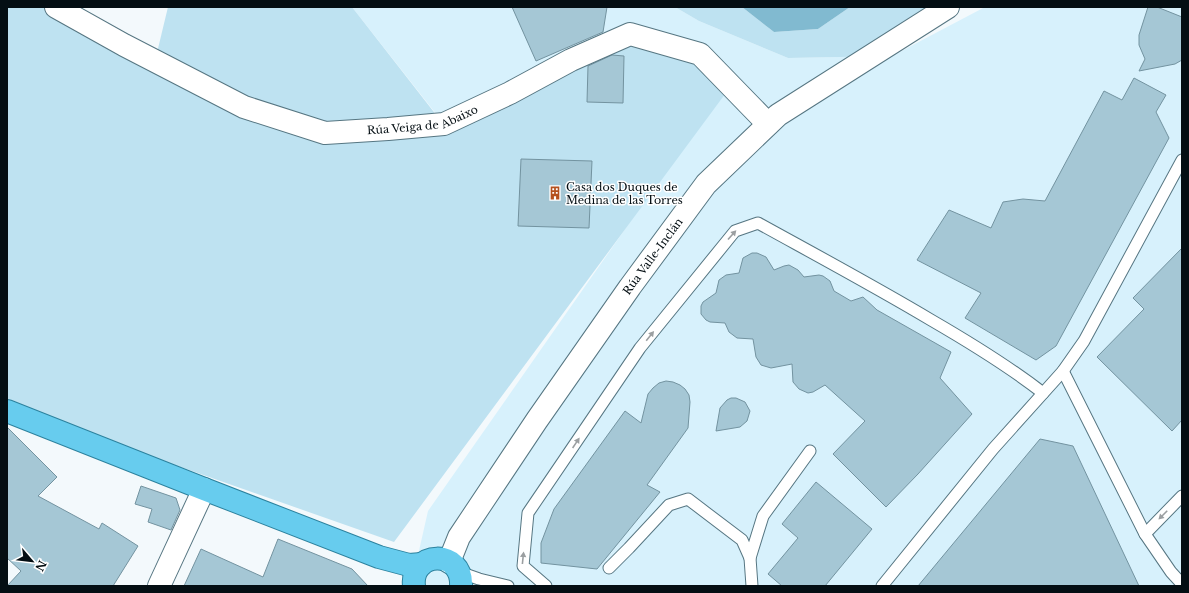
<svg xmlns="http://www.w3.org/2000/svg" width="1189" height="593" font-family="'Libre Baskerville',serif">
<rect width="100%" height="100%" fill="#f3f9fc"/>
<!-- built -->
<polygon fill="#d7f1fc" points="352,7 675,7 699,21 788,58 892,56 985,7 1182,7 1182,586 411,586 428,511 665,172 444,124"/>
<!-- green -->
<g fill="#bee2f1">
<polygon points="7,7 57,7 155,61 168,7 352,7 437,116 630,34 700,54 731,86 394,542 7,406"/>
<polygon points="675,7 742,7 774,32 818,29 850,7 956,7 892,56 788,58 699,21"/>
</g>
<!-- water -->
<polygon fill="#81bad0" points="742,7 850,7 818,29 774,32"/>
<!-- building -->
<g fill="#a5c7d5" stroke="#7393a0">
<polygon points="512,7 607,7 603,32 536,61"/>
<polygon points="1148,7 1157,7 1182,17 1182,60 1175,64 1139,71 1145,59 1139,45 1139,35"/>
<polygon points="612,55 624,56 623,103 587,102 588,66"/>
<polygon points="1134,78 1166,95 1156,112 1169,138 1056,346 1036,360 965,318 981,293 917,260 949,210 991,228 1003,202 1023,199 1045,201 1104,91 1122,100"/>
<polygon points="521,159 592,161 589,228 518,226"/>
<polygon points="1182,248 1182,420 1172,431 1097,357 1144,309 1133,298"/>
<polygon points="752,253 757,253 766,257 774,270 784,266 789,265 798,270 804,277 819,275 823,276 830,281 834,291 851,301 863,297 877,310 951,352 940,378 972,414 918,474 886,507 833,454 865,421 825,385 813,392 808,393 799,389 793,382 792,364 771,368 761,365 756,357 753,339 737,338 729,332 725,323 710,322 706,320 701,314 701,306 703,302 716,293 719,280 726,275 739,273 743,258"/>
<polygon points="666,381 673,382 680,385 685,389 689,395 690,402 688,428 647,485 660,492 597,569 541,563 541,543 554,509 625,411 641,423 648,394 653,388 659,383"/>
<polygon points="731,398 736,398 745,402 750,411 747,421 740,427 716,431 720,408 727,400"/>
<polygon points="7,427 57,477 38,496 99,529 102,523 138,546 113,586 7,586 21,571 7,558"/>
<polygon points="1040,439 1073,446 1139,586 918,586"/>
<polygon points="816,482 872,529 825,586 782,586 768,574 798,538 782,524"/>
<polygon points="141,486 176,498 180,510 171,530 148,522 152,509 135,504"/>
<polygon points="278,539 352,569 368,586 184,586 201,549 263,577"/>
</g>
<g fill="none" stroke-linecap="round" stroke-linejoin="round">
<!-- service casing -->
<g stroke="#567682" stroke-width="13">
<g id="service">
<polyline points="1063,371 1145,534 1171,572 1182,584"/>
<polyline points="1145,534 1182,496"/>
<polyline points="609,568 629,548 669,505 688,499 742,540 750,558"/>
<polyline points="459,572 479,579 508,586"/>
<path d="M546 586 523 566 528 513 640 348 735 231 758 223C816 255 874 286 931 320 969 342 1007 365 1043 393"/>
<polyline points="752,586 750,558 763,516 810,451"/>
<polyline points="882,586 993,449 1063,371 1084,341 1182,160"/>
</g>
</g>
<!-- minor casing -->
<g stroke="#567682" stroke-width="24">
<g id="minor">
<path id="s1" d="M56 7 124 45 244 107 325 133 388 129 444 124 510 93 571 60 630 34 700 54 768 124"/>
<path id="s2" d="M449 562 459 537 537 420 630 287 706 184 778 115 948 7"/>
<polyline points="159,586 204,489"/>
</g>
</g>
<!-- trunk casing -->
<g stroke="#2c829e" stroke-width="24">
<g id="trunk">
<polyline points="7,411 204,489 379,557 409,565 422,564"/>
<path d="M414 586C410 551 463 548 461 586"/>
</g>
</g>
<!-- service -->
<use href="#service" stroke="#fff" stroke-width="11"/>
<!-- minor -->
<use href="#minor" stroke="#fff" stroke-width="22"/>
<!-- trunk -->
<use href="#trunk" stroke="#67ccee" stroke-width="22"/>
</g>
<!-- one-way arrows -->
<defs><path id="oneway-solid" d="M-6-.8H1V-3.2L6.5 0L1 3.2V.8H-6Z"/></defs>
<g fill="#9b9fa1">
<use href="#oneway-solid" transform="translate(732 235) rotate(-48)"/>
<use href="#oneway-solid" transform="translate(650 336) rotate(-51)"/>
<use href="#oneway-solid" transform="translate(576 443) rotate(-56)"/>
<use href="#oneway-solid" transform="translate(1163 515) rotate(135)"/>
<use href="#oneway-solid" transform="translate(523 558) rotate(-84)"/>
</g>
<!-- icons -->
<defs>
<g id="building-bare" transform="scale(1.08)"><path d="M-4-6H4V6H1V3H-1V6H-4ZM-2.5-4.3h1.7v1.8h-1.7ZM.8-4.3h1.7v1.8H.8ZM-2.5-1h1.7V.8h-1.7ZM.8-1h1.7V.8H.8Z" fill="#b5511e" stroke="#fff" stroke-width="2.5" paint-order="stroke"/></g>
</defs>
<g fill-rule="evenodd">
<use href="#building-bare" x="555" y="193"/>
</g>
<g text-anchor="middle" stroke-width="3" stroke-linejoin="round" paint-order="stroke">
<!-- street labels -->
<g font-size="11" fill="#040e13" stroke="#fff">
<text dy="4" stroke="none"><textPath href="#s1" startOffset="397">Rúa Veiga de Abaixo</textPath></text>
<text dy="4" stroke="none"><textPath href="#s2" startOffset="368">Rúa Valle-Inclán</textPath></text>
</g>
<!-- poi labels -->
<g font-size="11" fill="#040e13" stroke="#fff" text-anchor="start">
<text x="566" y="191">Casa dos Duques de<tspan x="566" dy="13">Medina de las Torres</tspan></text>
</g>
</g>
<!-- border -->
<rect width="1189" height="593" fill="none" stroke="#040e13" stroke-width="16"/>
<!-- north arrow -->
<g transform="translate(32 561) rotate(118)" stroke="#ffffff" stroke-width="3" paint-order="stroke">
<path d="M0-3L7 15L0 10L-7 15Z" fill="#040e13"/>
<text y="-6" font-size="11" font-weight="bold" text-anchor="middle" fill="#040e13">N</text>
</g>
</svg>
